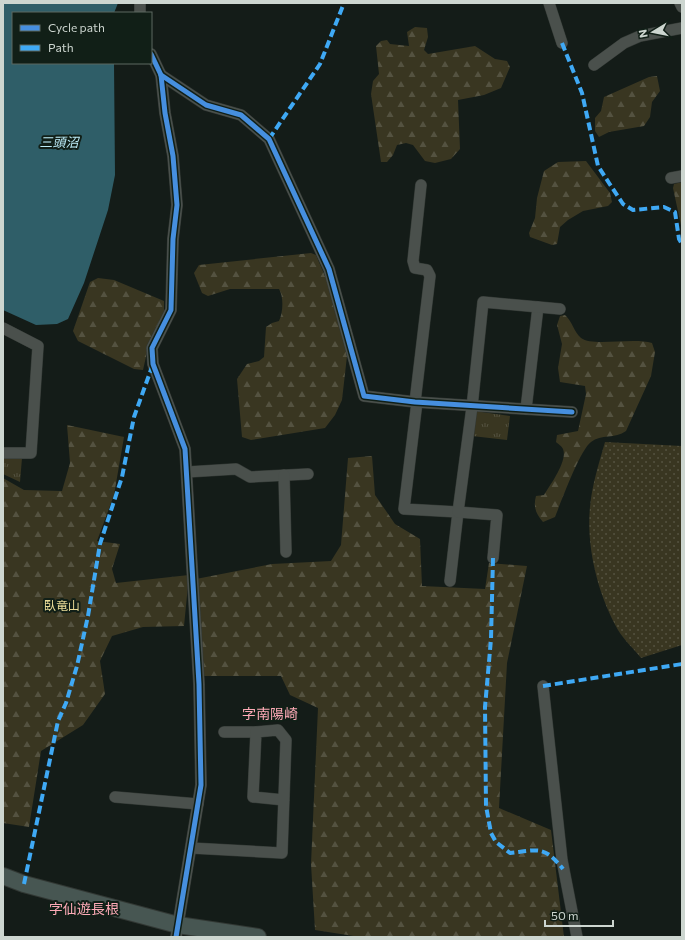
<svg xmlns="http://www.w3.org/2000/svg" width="685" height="940" font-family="Commissioner,'Noto Sans JP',sans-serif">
<defs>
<pattern id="grass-dots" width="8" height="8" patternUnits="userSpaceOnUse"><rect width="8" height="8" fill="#393621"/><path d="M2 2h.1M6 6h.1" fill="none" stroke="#545240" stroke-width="1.8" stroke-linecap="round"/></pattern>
<pattern id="forest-firs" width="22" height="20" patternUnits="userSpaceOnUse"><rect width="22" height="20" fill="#393621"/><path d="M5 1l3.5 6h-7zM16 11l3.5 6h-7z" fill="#545240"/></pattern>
<pattern id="park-tufts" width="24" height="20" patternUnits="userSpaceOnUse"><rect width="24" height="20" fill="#393621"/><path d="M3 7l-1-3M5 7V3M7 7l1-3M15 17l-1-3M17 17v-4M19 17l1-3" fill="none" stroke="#545240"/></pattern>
</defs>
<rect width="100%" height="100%" fill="#141c18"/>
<!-- grass -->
<path fill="url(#grass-dots)" d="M605 442 682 446V645L641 658C634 649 624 640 618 630 598 595 586 547 590 507 592 485 599 463 605 442Z"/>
<!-- forest -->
<g fill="url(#forest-firs)">
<polygon points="415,27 427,28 428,37 424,50 428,54 475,46 495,59 507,61 510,67 501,88 484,95 458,100 460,149 451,159 435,163 425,161 413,145 406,143 397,145 393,155 387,162 381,162 371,94 373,81 379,74 376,46 381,41 387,40 390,44 409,46 407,32"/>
<polygon points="657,76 660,91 652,102 650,117 644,126 609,132 599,137 595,131 595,118 601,111 604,97 649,77"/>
<polygon points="586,161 610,193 612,202 608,206 583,211 568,220 560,227 557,244 552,245 530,237 529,233 535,218 537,198 544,171 558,162"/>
<polygon points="682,182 682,230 673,188 674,184"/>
<path d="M311 253 316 255 328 283 347 356 342 400 335 415 325 428 251 440 242 437 237 379 247 364 259 361 264 357 266 327 272 323 279 321C283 313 284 297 279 289H230L208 296 202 293 194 273 199 265Z"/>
<polygon points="98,278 114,280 164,301 164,315 148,348 143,370 134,369 78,341 73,331 90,282"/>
<path d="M565 315C572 321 574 332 581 338 593 347 633 337 652 343L655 352 651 376 626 431C615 439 601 434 591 442 580 450 561 502 555 517L543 522C536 514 533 507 536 496L544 495C550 485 568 461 563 449 562 446 558 444 556 442L557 435 578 431 586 394 585 386 560 382 558 368 562 344 557 325 560 316Z"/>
<polygon points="67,425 124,437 114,495 97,541 120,544 112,569 116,583 189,575 184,626 143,627 112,636 100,661 105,694 83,725 41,751 29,827 3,823 3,478 24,490 62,491 70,463"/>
<polygon points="372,456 375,495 395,524 420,539 422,586 485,589 489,563 527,566 507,663 499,808 551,830 564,937 360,937 315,930 311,864 318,708 290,695 281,676 198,676 196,579 272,564 331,561 341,545 348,458"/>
</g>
<!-- park -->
<g fill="url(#park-tufts)">
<polygon points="475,411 510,416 507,440 472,436"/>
<polygon points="3,457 22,458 20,482 3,474"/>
</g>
<!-- water -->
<polygon fill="#2f5e68" points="3,3 118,3 114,13 13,13 13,63 114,63 115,175 108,210 84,283 68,319 57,324 36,325 3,310"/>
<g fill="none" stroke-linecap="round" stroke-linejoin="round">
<!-- minor casing -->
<g stroke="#323834" stroke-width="12">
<g id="minor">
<polyline points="549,3 562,43"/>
<polyline points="680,3 682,7"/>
<polyline points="140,13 140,3"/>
<polyline points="151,54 161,75 165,113 173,156 177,205 173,239 171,310 152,348 153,364 185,449 199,684 201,785 176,937"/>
<polyline points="594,65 624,43 640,36 682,28"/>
<polyline points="161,75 206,105 241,115 269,139 329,269 364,396 415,402 572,412"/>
<polyline points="671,178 682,176"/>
<polyline points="3,328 38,346 31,453 3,453"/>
<polyline points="415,402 430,276 427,270 415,268 413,261 421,185"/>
<polyline points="417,402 404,509 458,512 450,581"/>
<polyline points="526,409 538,307"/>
<polyline points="187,472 236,469 250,477 308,474"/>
<polyline points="284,475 286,552"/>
<polyline points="493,558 497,515 458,512 472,407 483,302 560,309"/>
<polyline points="543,686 562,860 577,937"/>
<polyline points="224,732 256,732"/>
<polyline points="115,797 198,804"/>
<polyline points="191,848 282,853 286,740 278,730 256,732 253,797 284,800"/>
</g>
</g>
<!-- highway casing -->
<g stroke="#323834" stroke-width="18">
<polyline id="highway" points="3,876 24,884 178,925 258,937"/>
</g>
<!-- minor -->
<use href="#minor" stroke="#4a504c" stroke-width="11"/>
<!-- highway -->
<use href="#highway" stroke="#475652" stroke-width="16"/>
<!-- quiet -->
<g stroke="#3fa9f5" stroke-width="4" stroke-dasharray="8 4" stroke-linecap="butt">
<polyline points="562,43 582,93 598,166 609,183 623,204 633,210 664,207 675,212 679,239 682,244"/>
<polyline points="269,139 320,64 344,3"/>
<path d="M493 558 491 639 485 707 486 806 491 833 496 842 510 853C538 850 544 845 563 869"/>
<polyline points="543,686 682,664"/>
<polyline points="24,884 58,721 66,703 77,666 88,616 100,544 122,477 134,417 153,364"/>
</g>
<!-- cycleway casing -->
<g stroke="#111f17" stroke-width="8">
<g id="cycleway">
<polyline points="151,54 161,75 165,113 173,156 177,205 173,239 171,310 152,348 153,364 185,449 199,684 201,785 176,937"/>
<polyline points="161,75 206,105 241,115 269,139 329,269 364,396 415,402 572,412"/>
</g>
</g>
<!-- cycleway -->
<use href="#cycleway" stroke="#468fdf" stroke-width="5"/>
</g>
<g text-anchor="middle" stroke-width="4" stroke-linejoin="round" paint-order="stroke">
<!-- park labels -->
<g font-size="12" fill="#e8da97" stroke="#111f17">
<text x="62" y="610">臥竜山</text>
</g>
<!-- water labels -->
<g font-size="13" font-style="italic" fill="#bcecf8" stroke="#111f17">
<text x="59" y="147">三頭沼</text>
</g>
<!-- quarter labels -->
<g font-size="14" fill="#feaab7" stroke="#111f17">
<text x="270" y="719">字南陽崎</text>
<text x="84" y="914">字仙遊長根</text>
</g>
</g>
<!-- border -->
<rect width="685" height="940" fill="none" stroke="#cdd6d0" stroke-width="8"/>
<!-- legend -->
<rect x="12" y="12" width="140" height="52" fill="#111f17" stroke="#5c6861"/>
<rect x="20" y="25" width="20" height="6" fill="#468fdf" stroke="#5c6861"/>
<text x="48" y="32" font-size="12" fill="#cdd6d0">Cycle path</text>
<rect x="20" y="45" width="20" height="6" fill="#3fa9f5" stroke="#5c6861"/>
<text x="48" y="52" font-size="12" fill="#cdd6d0">Path</text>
<!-- north arrow -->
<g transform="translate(653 32) rotate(260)" stroke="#111f17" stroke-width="3" paint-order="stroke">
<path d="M0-3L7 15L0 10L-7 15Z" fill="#cdd6d0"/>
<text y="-6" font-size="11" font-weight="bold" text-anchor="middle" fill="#cdd6d0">N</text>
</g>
<!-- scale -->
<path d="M545 920v6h68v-6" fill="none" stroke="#cdd6d0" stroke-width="2"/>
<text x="551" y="920" font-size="12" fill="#cdd6d0" stroke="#111f17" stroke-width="3" paint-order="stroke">50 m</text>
</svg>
